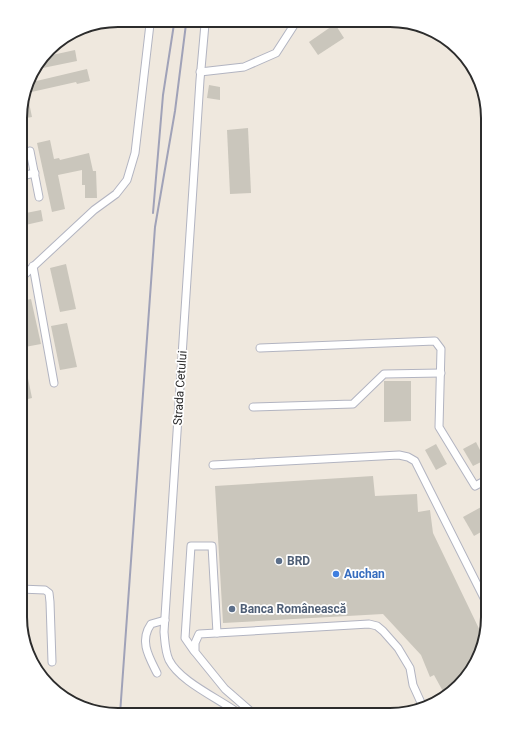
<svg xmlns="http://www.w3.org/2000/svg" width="508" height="735" font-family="Roboto,sans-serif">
<rect width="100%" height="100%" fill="#efe8de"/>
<!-- building -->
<g fill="#cac6bc">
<polygon points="335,24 344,38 318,55 309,42"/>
<polygon points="75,50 77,61 33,70 43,57"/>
<polygon points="87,69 90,81 77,84 76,82 27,93 32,117 21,119 21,105 28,83"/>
<polygon points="209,85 220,87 220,100 207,98"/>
<polygon points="248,128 251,193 230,194 227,130"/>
<polygon points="50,140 54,159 59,158 60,160 89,153 93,171 96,171 97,198 85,198 85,185 82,185 82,170 58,175 65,209 52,212 37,143"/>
<polygon points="41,210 43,221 21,226 21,214"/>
<polygon points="66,264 76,309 60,312 50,268"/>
<polygon points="31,299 41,344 25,347 20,328 21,301"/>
<polygon points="67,323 77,367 60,370 51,326"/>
<polygon points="20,354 23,354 32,398 20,401"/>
<polygon points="384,381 411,381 411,421 384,422"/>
<polygon points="476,442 485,460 473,466 463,449"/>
<polygon points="436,444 447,464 436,470 425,450"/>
<polygon points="373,476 375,496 417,494 418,512 430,510 433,533 483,637 471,672 445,695 434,675 430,677 421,655 383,614 223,623 215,486"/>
<polygon points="483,506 488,513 488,528 474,536 463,517"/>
</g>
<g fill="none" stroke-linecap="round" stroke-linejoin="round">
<!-- minor casing -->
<g stroke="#b2b4c1" stroke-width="9">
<g id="minor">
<path d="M205 24 200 80 164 632C165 642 165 651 169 660 180 682 220 699 241 715"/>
<polyline points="200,72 244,67 276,53 296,22"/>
<polyline points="30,151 39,197"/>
<polyline points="21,176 35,173"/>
<polyline points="33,266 54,383"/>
<polyline points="21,278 94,210 116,194 127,180 135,153 150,24"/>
<polyline points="260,348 435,341 441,349 439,427 475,486 488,479"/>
<polyline points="253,407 353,404 384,374 441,373"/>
<polyline points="213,465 399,455 408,457 415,461 488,606"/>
<polyline points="20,589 45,590 49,593 50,602 52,662"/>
<polyline points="194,651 185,638 191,546 212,546 217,633"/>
<path d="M157 673C149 657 139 641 151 624L165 620"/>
<polyline points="255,715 225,689 195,652 195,643 199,634 369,624 377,626 383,631 398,648 410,668 413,685 423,707"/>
</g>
</g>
<!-- minor -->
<use href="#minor" stroke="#fff" stroke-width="7"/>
<!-- rail -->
<g stroke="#a0a2b8" stroke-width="2">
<polyline points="153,213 163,95 174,24"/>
<polyline points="120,714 155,227 175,111 186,24"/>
</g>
</g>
<!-- markers -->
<g fill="#5c6f8a" stroke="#fff" stroke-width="1.5">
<circle cx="279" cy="561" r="4"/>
<circle cx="232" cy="609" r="4"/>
</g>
<circle fill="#3f7fe0" stroke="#fff" stroke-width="1.5" cx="336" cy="574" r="4"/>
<g text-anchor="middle" stroke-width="3.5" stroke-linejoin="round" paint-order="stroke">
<!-- street labels -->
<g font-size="12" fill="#2c2c2c" stroke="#fff">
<text transform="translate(180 388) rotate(-86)" y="4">Strada Cetului</text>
</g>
<!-- service labels -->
<g font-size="12" font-weight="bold" fill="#4e5e75" stroke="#fff" text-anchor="start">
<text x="287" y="565">BRD</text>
<text x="240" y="613">Banca Românească</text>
</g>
<!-- shop labels -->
<g font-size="12" font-weight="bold" fill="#366cbe" stroke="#fff" text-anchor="start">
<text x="344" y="578">Auchan</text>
</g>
</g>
<!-- crop -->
<path d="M0 0H508V735H0ZM118 27H390A91 91 0 0 1 481 118V617A91 91 0 0 1 390 708H118A91 91 0 0 1 27 617V118A91 91 0 0 1 118 27Z" fill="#fff" fill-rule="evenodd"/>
<path fill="none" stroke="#2c2c2c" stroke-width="2" d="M118 27H390A91 91 0 0 1 481 118V617A91 91 0 0 1 390 708H118A91 91 0 0 1 27 617V118A91 91 0 0 1 118 27Z"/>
</svg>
